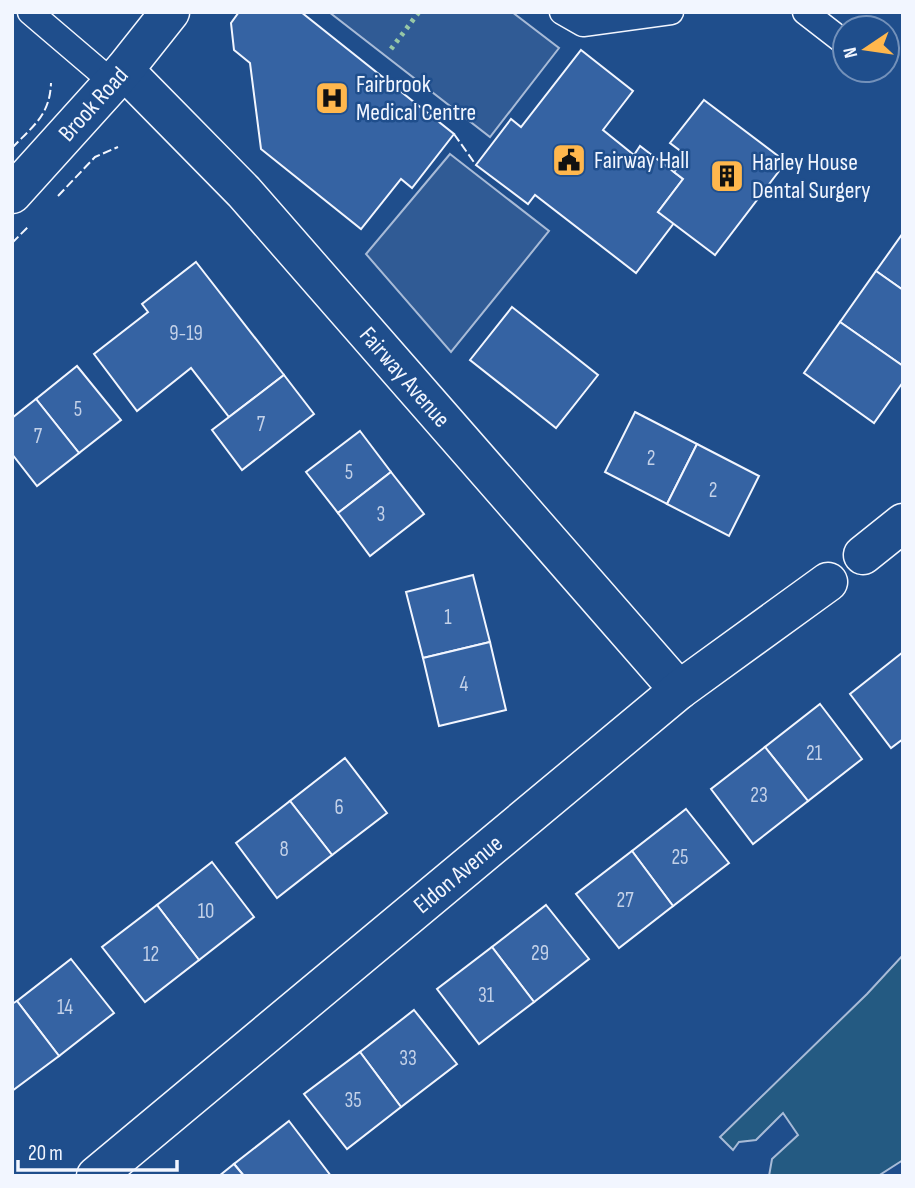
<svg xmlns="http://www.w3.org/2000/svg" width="915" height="1188" font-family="'Sofia Sans Condensed',sans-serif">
<rect width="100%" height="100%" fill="#1f4e8c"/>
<!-- green -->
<polygon fill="#245a82" stroke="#a8bbd7" stroke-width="2" points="903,955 903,1160 878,1176 769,1176 772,1159 798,1135 783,1113 756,1140 739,1142 733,1150 720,1137 867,994"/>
<!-- parking -->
<g fill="#305b95" stroke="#a8bbd7" stroke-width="2">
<polygon points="329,12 512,12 559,48 490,137"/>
<polygon points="450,154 549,231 451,352 366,254"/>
</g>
<!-- building -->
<g fill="#3563a3" stroke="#f2f6ff" stroke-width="2">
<polygon points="239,12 301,12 454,134 412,188 401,179 361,229 261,149 250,63 234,50 231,23"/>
<polygon points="581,50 633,91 603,130 634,155 640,146 683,179 658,212 674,223 636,273 535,195 528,204 476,165 511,119 521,127"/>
<polygon points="704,100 786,162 715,255 658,212 683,179 674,172 687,156 670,143"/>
<polygon points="903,233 903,290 876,271"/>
<polygon points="196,262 284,375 229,417 191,368 137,411 94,354 148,312 142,304"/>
<polygon points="876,271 903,290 903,366 840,322"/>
<polygon points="512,307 598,375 556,428 470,360"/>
<polygon points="840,322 903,366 903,382 874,423 804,373"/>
<polygon points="77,366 121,420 79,453 36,399"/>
<polygon points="284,375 314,414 242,470 212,430"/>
<polygon points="36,399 79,453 37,486 12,454 12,418"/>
<polygon points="635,412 697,444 667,504 605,472"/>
<polygon points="360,431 391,472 338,513 306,472"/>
<polygon points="697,444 759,476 729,536 667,504"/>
<polygon points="391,472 424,514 370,556 338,513"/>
<polygon points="473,575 490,642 423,658 406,592"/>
<polygon points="490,642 506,710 439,726 423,658"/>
<polygon points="903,652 903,739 891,748 850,694"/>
<polygon points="820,704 862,759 808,801 765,747"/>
<polygon points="765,747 808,801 753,844 711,789"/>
<polygon points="345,758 387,813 332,855 290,801"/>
<polygon points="290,801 332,855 277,898 236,843"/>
<polygon points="686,809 729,863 673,906 632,851"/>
<polygon points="632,851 673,906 619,948 576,894"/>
<polygon points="212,862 254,917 199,960 157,905"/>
<polygon points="157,905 199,960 145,1002 102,947"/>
<polygon points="546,905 589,959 534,1002 492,947"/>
<polygon points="492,947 534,1002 479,1044 437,989"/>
<polygon points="71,959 114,1013 59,1056 17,1001"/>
<polygon points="17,1001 59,1056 12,1091 12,1004"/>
<polygon points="414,1010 457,1064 401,1107 360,1052"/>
<polygon points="360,1052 401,1107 347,1149 304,1094"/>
<polygon points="289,1121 331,1176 244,1176 234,1164"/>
<polygon points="234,1164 244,1176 219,1176"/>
</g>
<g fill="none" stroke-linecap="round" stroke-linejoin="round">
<!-- service casing -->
<g stroke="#f2f6ff" stroke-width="27">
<g id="service">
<polyline points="30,12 112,82"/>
<polyline points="562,12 583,24 671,12"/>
<polyline points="805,12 845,43"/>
</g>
</g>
<!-- minor casing -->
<g stroke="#f2f6ff" stroke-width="41">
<g id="minor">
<polyline points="124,70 244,192 679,690"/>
<polyline points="863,555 903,523"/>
<polyline points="96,1176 679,690 828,582"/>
</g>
</g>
<!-- tertiary casing -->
<g stroke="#f2f6ff" stroke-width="41">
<polyline id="tertiary" points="12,194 124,70 170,12"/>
</g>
<!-- service -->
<use href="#service" stroke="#1f4e8c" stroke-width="24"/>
<!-- minor -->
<use href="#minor" stroke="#1f4e8c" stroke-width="38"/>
<!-- tertiary -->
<use href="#tertiary" stroke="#1f4e8c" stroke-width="38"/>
<!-- hedge -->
<polyline stroke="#97c8a6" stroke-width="5" stroke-dasharray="3.5 5" stroke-linecap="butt" points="391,49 419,12"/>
<!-- fence -->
<g stroke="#f2f6ff" stroke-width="2" stroke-dasharray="9 3.5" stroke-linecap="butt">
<polyline points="454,134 476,165"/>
<path d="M12 148C33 126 50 115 51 83"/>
<polyline points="58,196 95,157 118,147"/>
<polyline points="12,243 28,227"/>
</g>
</g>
<!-- icons -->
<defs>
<g id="hospital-square" transform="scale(1.75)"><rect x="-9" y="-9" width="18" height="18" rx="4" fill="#ffb74d" stroke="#1f4e8c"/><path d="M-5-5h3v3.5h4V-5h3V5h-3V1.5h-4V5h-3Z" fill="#111"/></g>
<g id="civic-square" transform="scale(1.75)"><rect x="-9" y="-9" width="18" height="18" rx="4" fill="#ffb74d" stroke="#1f4e8c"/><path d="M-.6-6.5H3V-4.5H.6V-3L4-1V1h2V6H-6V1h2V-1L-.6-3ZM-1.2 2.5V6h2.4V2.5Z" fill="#111"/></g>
<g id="building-square" transform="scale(1.75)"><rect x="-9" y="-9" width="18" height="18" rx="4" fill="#ffb74d" stroke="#1f4e8c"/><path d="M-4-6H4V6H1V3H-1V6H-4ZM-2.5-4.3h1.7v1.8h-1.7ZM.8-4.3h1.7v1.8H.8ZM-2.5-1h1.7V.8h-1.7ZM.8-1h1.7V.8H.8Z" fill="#111"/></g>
</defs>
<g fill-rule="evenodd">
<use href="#hospital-square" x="332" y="98"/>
<use href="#civic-square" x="569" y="160"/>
<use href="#building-square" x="727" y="176"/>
</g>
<g text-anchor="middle" stroke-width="5" stroke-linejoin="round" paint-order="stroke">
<!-- number labels -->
<g font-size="21" fill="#c3d1e8">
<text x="186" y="340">9-19</text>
<text x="78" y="416">5</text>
<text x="261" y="431">7</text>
<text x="38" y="443">7</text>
<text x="651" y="465">2</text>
<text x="349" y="479">5</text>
<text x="713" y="497">2</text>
<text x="381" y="521">3</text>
<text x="448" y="624">1</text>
<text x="464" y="691">4</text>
<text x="814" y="760">21</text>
<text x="759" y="802">23</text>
<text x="339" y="814">6</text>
<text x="284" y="856">8</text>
<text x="680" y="864">25</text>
<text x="625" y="907">27</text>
<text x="206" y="918">10</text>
<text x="540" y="960">29</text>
<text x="151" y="961">12</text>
<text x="486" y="1002">31</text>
<text x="65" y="1014">14</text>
<text x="408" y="1065">33</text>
<text x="353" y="1107">35</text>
</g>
<!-- poi labels -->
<g font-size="24" fill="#f2f6ff" stroke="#1f4e8c" text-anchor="start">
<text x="356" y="92">Fairbrook<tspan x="356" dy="28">Medical Centre</tspan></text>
<text x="594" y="168">Fairway Hall</text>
<text x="752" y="170">Harley House<tspan x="752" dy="28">Dental Surgery</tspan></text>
</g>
<!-- street labels -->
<g font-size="24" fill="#f2f6ff" stroke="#1f4e8c">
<text transform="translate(93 104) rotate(-48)" y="8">Brook Road</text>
<text transform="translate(405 377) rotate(49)" y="8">Fairway Avenue</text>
<text transform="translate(458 874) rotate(-40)" y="8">Eldon Avenue</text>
</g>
</g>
<!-- border -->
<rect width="915" height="1188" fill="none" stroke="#f2f6ff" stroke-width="28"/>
<!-- north arrow -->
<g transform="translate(866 49) rotate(257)"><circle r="33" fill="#1f4e8c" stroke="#7391ba" stroke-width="2"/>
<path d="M0-5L12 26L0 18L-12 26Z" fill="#ffb74d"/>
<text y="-10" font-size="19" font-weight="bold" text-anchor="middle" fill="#f2f6ff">N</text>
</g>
<!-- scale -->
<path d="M18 1160v10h159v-10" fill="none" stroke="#f2f6ff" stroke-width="3.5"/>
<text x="28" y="1160" font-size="21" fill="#f2f6ff" stroke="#1f4e8c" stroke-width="5" paint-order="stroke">20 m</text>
</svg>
